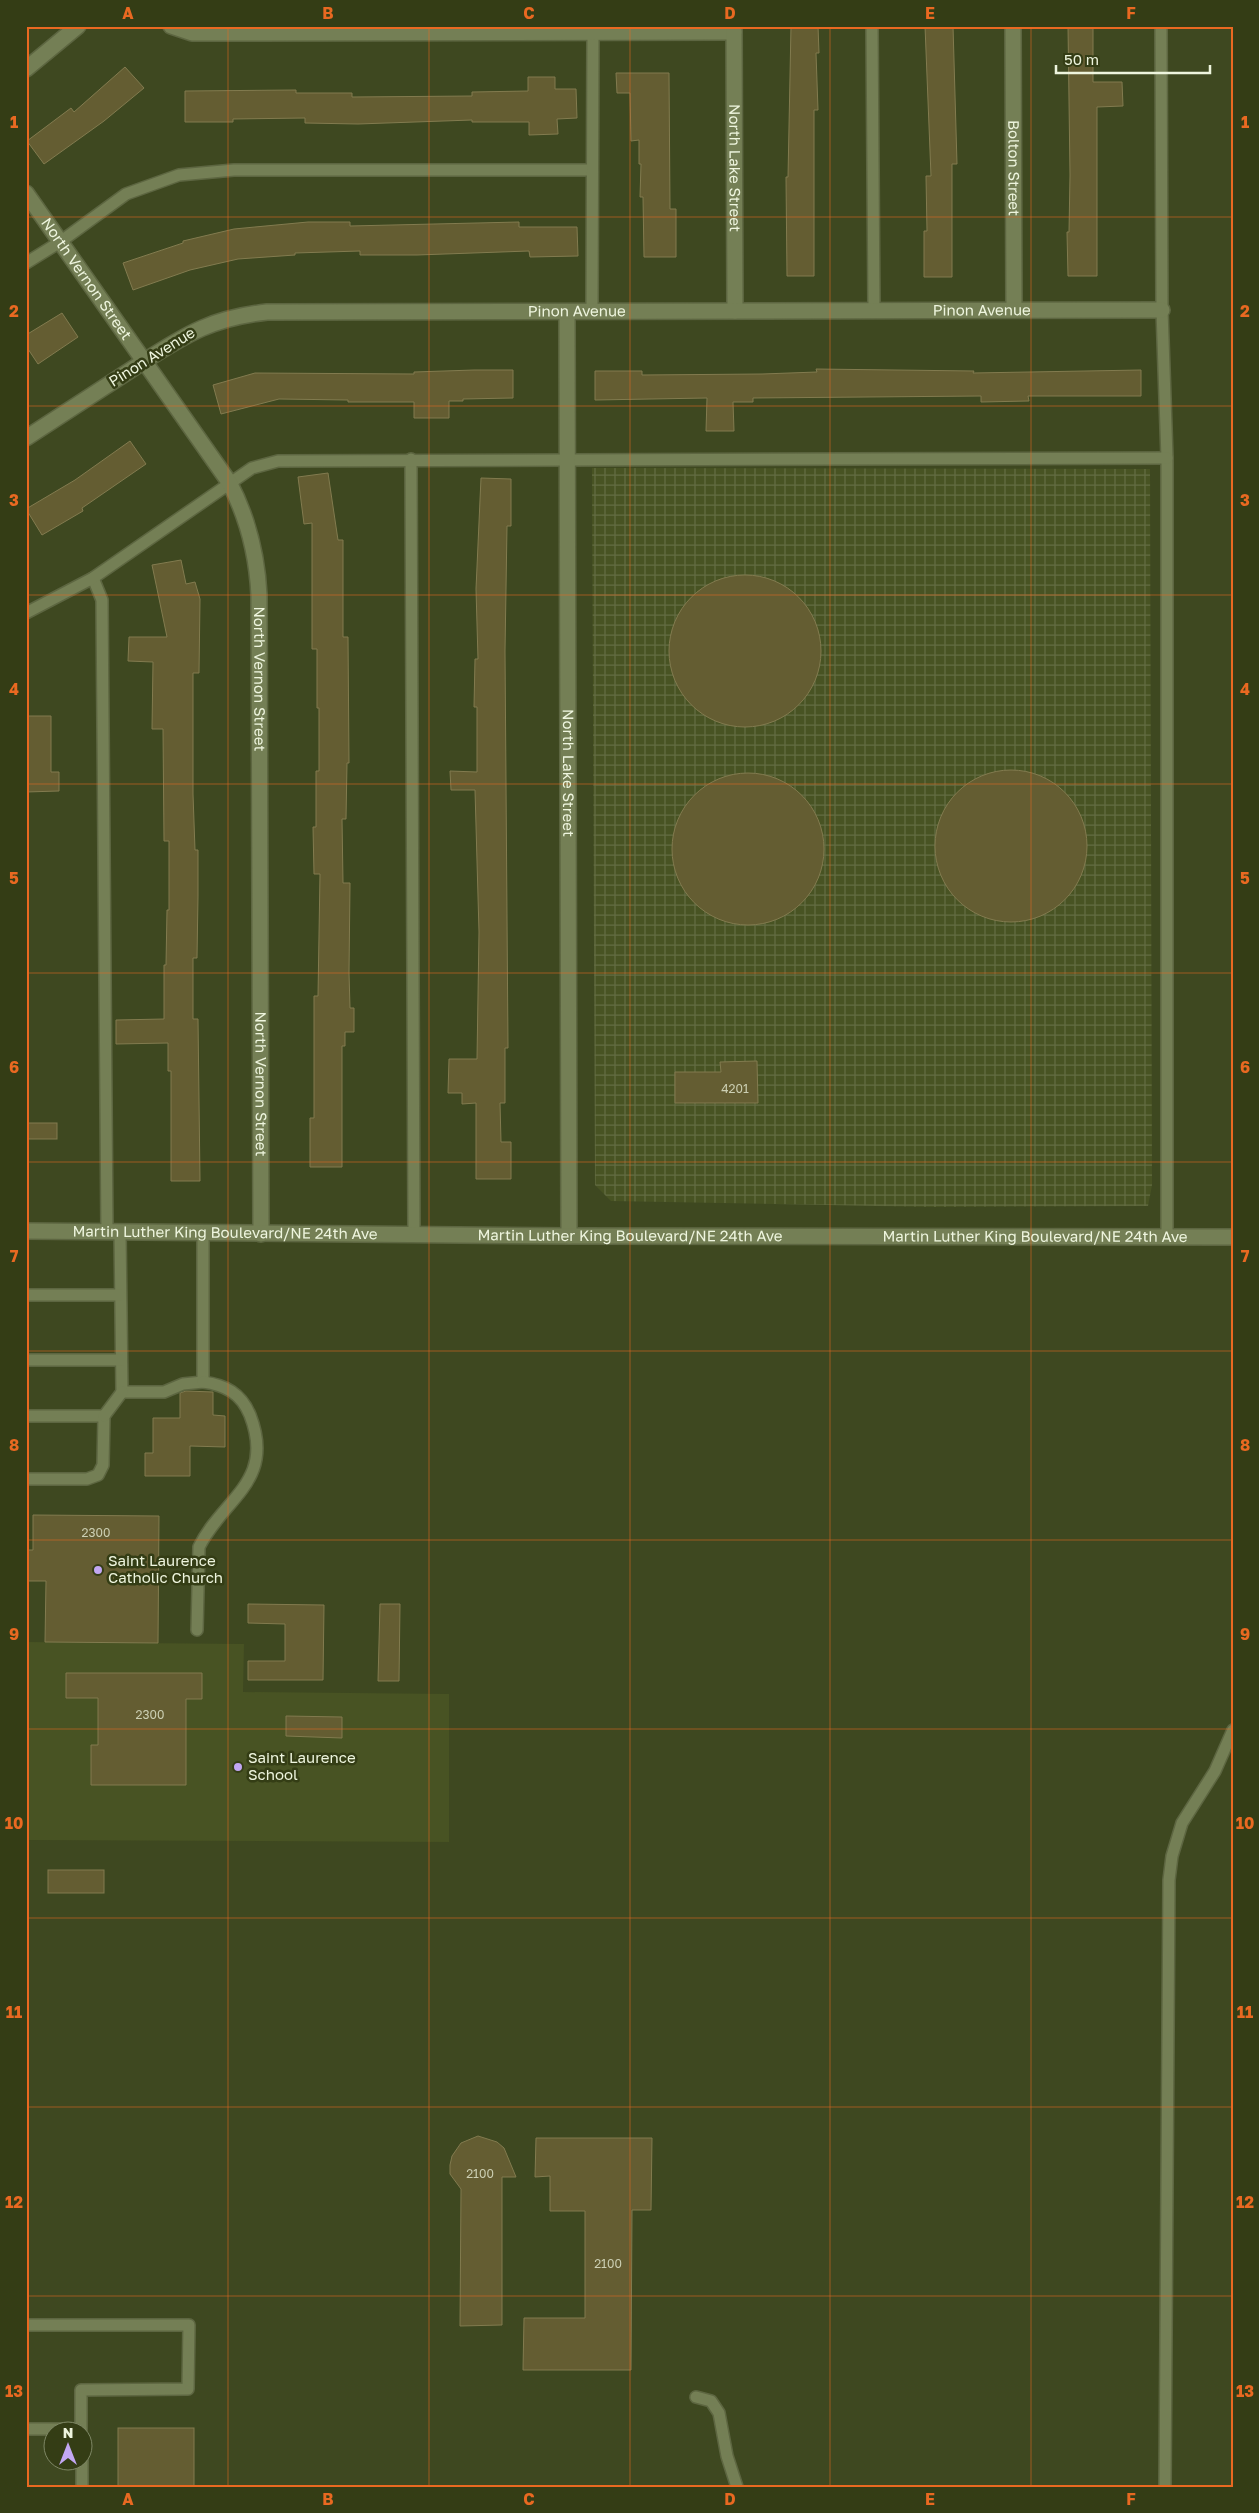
<svg xmlns="http://www.w3.org/2000/svg" width="1259" height="2513" font-family="'Golos Text',sans-serif">
<defs>
<pattern id="industrial-grid" width="8" height="8" patternUnits="userSpaceOnUse" patternTransform="scale(1.25)"><rect width="8" height="8" fill="#485323"/><path d="M0 4h8M4 0v8" fill="none" stroke="#636c42"/></pattern>
</defs>
<rect width="100%" height="100%" fill="#3e4820"/>
<!-- built -->
<polygon fill="#485323" points="26,1642 244,1644 243,1692 449,1694 449,1842 26,1840"/>
<!-- industrial -->
<polygon fill="url(#industrial-grid)" points="592,468 1150,469 1152,1185 1148,1206 931,1207 611,1201 595,1185"/>
<!-- building -->
<g fill="#645d32" stroke="#827b4f">
<polygon points="791,26 818,26 819,53 816,53 818,110 814,110 814,276 787,276 786,177 788,177"/>
<polygon points="925,26 953,26 957,164 952,164 952,277 924,277 924,231 927,231 926,176 931,176"/>
<polygon points="1068,26 1093,26 1093,82 1122,82 1123,106 1097,107 1097,276 1068,276 1067,232 1069,232 1070,175"/>
<polygon points="125,67 144,88 104,121 44,164 27,141 71,108 74,112"/>
<polygon points="616,73 669,73 670,209 676,209 676,257 644,257 643,197 640,197 641,164 639,164 639,140 631,141 630,93 617,93"/>
<polygon points="528,77 555,77 555,89 576,89 577,118 557,119 558,134 529,135 529,122 472,122 472,120 358,124 305,123 305,118 233,119 233,122 185,122 185,91 296,90 296,93 352,93 352,97 472,96 472,92 528,91"/>
<polygon points="308,222 350,222 350,226 519,222 519,227 577,227 578,256 530,257 529,251 417,255 360,255 360,251 295,253 295,255 238,259 190,270 133,290 123,263 183,243 183,241 234,229"/>
<polygon points="62,313 78,337 38,364 26,346 26,335"/>
<polygon points="816,369 974,371 973,373 1141,370 1141,396 1028,396 1029,401 981,402 981,396 753,398 753,402 733,402 734,431 706,431 707,398 595,400 595,371 642,371 642,375 762,374 817,372"/>
<polygon points="474,370 513,370 513,398 463,399 463,401 449,401 449,418 414,418 414,402 348,402 348,400 279,399 221,414 213,385 255,373 414,374 414,372"/>
<polygon points="130,441 146,464 82,508 83,511 42,535 26,509 75,480"/>
<polygon points="328,473 338,540 343,540 343,637 348,637 349,763 347,763 346,819 342,819 343,883 350,883 349,973 350,1008 354,1008 354,1032 345,1032 345,1046 342,1046 342,1167 310,1167 310,1118 314,1118 314,996 318,996 320,874 314,874 313,827 316,827 316,771 319,771 319,708 317,708 317,649 312,649 312,523 304,524 298,477"/>
<polygon points="481,478 511,479 511,526 507,526 505,651 508,1048 505,1048 505,1103 500,1103 501,1142 511,1142 511,1179 476,1179 476,1103 462,1104 462,1093 448,1093 449,1059 477,1059 479,932 475,790 451,790 450,771 477,772 477,707 474,707 475,659 478,659 476,589"/>
<polygon points="181,560 186,584 195,582 200,599 199,673 193,673 193,794 195,850 198,850 198,896 197,958 193,958 193,1019 198,1019 200,1181 171,1181 171,1071 168,1071 168,1043 116,1044 116,1020 164,1019 164,965 166,965 167,910 169,910 169,841 164,841 163,729 152,729 153,662 128,661 129,637 167,637 152,565"/>
<circle cx="745" cy="651" r="76"/>
<polygon points="26,716 51,716 51,772 59,772 59,791 26,792"/>
<circle cx="1011" cy="846" r="76"/>
<circle cx="748" cy="849" r="76"/>
<polygon points="757,1061 758,1103 675,1103 675,1072 721,1072 720,1062"/>
<rect x="26" y="1123" width="31" height="16"/>
<polygon points="186,1391 213,1392 213,1415 225,1416 225,1447 190,1446 190,1476 145,1476 145,1453 153,1453 153,1418 180,1418 180,1393"/>
<polygon points="33,1515 159,1516 158,1643 45,1642 46,1581 26,1581 26,1550 33,1550"/>
<polygon points="248,1604 324,1605 323,1680 248,1680 248,1661 285,1661 285,1624 248,1623"/>
<polygon points="380,1604 400,1604 399,1681 378,1681"/>
<polygon points="66,1673 202,1673 202,1699 186,1699 186,1785 91,1785 91,1745 98,1745 98,1698 66,1698"/>
<polygon points="286,1716 342,1717 342,1738 286,1736"/>
<rect x="48" y="1870" width="56" height="23"/>
<polygon points="478,2136 497,2142 504,2148 516,2177 502,2177 502,2325 460,2326 461,2189 450,2174 450,2165 452,2156 461,2143"/>
<polygon points="536,2138 652,2138 651,2210 632,2210 631,2370 523,2370 524,2318 585,2318 585,2211 550,2211 550,2176 535,2177"/>
<rect x="118" y="2428" width="76" height="59"/>
</g>
<g fill="none" stroke-linecap="round" stroke-linejoin="round">
<!-- lane casing -->
<g stroke="#5d6641" stroke-width="14">
<g id="lane">
<polyline points="872,26 874,310"/>
<polyline points="1161,26 1162,310 1167,458 1167,1237"/>
<polyline points="26,263 60,242 126,194 179,175 234,170 591,170"/>
<polyline points="592,312 593,33"/>
<polyline points="411,459 414,1235"/>
<polyline points="93,578 102,600 107,1232"/>
<polyline points="26,613 93,578 252,468 278,461 1167,458"/>
<polyline points="120,1232 122,1392 164,1392 183,1384 203,1382 203,1233"/>
<polyline points="26,1295 120,1295"/>
<polyline points="26,1360 121,1360"/>
<polyline points="26,1416 104,1416 103,1465 98,1475 87,1479 26,1479"/>
<polyline points="104,1416 122,1392"/>
<path d="M197 1630 199 1547C223 1498 276 1482 250 1415 241 1393 225 1385 203 1382"/>
<polyline points="26,2325 189,2325 188,2389 81,2390 81,2430"/>
<polyline points="696,2397 711,2401 719,2413 727,2456 737,2487"/>
<polyline points="26,2429 81,2429"/>
<polyline points="82,2460 82,2487"/>
<polyline points="1165,2487 1169,1880 1172,1856 1182,1823 1215,1771 1233,1730"/>
</g>
</g>
<!-- street casing -->
<g stroke="#5d6641" stroke-width="18">
<g id="street">
<polyline points="171,26 192,33 734,32"/>
<path id="s1" d="M734 26 735 311"/>
<path id="s2" d="M1013 26 1014 310"/>
<polyline points="26,69 78,26"/>
<path id="s3" d="M567 312 569 1236"/>
<path id="s4" d="M143 362C188 333 213 318 267 312L1162 310"/>
</g>
</g>
<!-- secondary casing -->
<g stroke="#5d6641" stroke-width="18">
<g id="secondary">
<path id="s5" d="M26 193 229 482C248 518 257 554 259 595L261 1234"/>
<polyline points="26,438 143,362"/>
<path id="s6" d="M26 1231 569 1236 1233 1237"/>
</g>
</g>
<!-- lane -->
<use href="#lane" stroke="#747f55" stroke-width="11"/>
<!-- street -->
<use href="#street" stroke="#747f55" stroke-width="15"/>
<!-- secondary -->
<use href="#secondary" stroke="#747f55" stroke-width="15"/>
</g>
<!-- grid -->
<path fill="none" stroke="#e96921" stroke-width="1" stroke-opacity="0.55" d="M228 26V2487M429 26V2487M630 26V2487M830 26V2487M1031 26V2487M26 217H1233M26 406H1233M26 595H1233M26 784H1233M26 973H1233M26 1162H1233M26 1351H1233M26 1540H1233M26 1729H1233M26 1918H1233M26 2107H1233M26 2296H1233"/>
<!-- markers -->
<g fill="#c2a7f2" stroke="#343d15" stroke-width="2">
<circle cx="98" cy="1570" r="5"/>
<circle cx="238" cy="1767" r="5"/>
</g>
<g text-anchor="middle" stroke-width="5" stroke-linejoin="round" paint-order="stroke">
<!-- number labels -->
<g font-size="12" fill="#cccfb3">
<text x="735" y="1093">4201</text>
<text x="96" y="1537">2300</text>
<text x="150" y="1719">2300</text>
<text x="480" y="2178">2100</text>
<text x="608" y="2268">2100</text>
</g>
<!-- street labels -->
<g font-size="15" fill="#eef5de" stroke="#343d15">
<text dy="5" stroke="none"><textPath href="#s2" startOffset="142">Bolton Street</textPath></text>
<text dy="5" stroke="none"><textPath href="#s1" startOffset="142">North Lake Street</textPath></text>
<text dy="5" stroke="none"><textPath href="#s5" startOffset="105">North Vernon Street</textPath></text>
<text dy="5" stroke="none"><textPath href="#s4" startOffset="850">Pinon Avenue</textPath></text>
<text dy="5" stroke="none"><textPath href="#s4" startOffset="445">Pinon Avenue</textPath></text>
<text transform="translate(152 357) rotate(-32)" y="5">Pinon Avenue</text>
<text dy="5" stroke="none"><textPath href="#s5" startOffset="555">North Vernon Street</textPath></text>
<text dy="5" stroke="none"><textPath href="#s3" startOffset="461">North Lake Street</textPath></text>
<text dy="5" stroke="none"><textPath href="#s5" startOffset="960">North Vernon Street</textPath></text>
<text dy="5" stroke="none"><textPath href="#s6" startOffset="199">Martin Luther King Boulevard/NE 24th Ave</textPath></text>
<text dy="5" stroke="none"><textPath href="#s6" startOffset="604">Martin Luther King Boulevard/NE 24th Ave</textPath></text>
<text dy="5" stroke="none"><textPath href="#s6" startOffset="1009">Martin Luther King Boulevard/NE 24th Ave</textPath></text>
</g>
<!-- poi labels -->
<g font-size="15" fill="#eef5de" stroke="#343d15" text-anchor="start">
<text x="108" y="1566">Saint Laurence<tspan x="108" dy="17">Catholic Church</tspan></text>
<text x="248" y="1763">Saint Laurence<tspan x="248" dy="17">School</tspan></text>
</g>
</g>
<!-- border -->
<rect width="1259" height="2513" fill="none" stroke="#343d15" stroke-width="55"/>
<!-- north arrow -->
<g transform="translate(68 2446)"><circle r="24" fill="#343d15" stroke="#7e8765"/>
<path d="M0-4L9 19L0 12L-9 19Z" fill="#c2a7f2"/>
<text y="-8" font-size="14" font-weight="bold" text-anchor="middle" fill="#eef5de">N</text>
</g>
<!-- scale -->
<path d="M1056 65v8h154v-8" fill="none" stroke="#eef5de" stroke-width="2.5"/>
<text x="1064" y="65" font-size="15" fill="#eef5de" stroke="#343d15" stroke-width="4" paint-order="stroke">50 m</text>
<rect x="28" y="28" width="1204" height="2458" fill="none" stroke="#e96921" stroke-width="2"/>
<g font-size="16" text-anchor="middle" font-weight="bold" fill="#e96921">
<text x="128" y="19">A</text>
<text x="328" y="19">B</text>
<text x="529" y="19">C</text>
<text x="730" y="19">D</text>
<text x="930" y="19">E</text>
<text x="1131" y="19">F</text>
<text x="14" y="128">1</text>
<text x="1245" y="128">1</text>
<text x="14" y="317">2</text>
<text x="1245" y="317">2</text>
<text x="14" y="506">3</text>
<text x="1245" y="506">3</text>
<text x="14" y="695">4</text>
<text x="1245" y="695">4</text>
<text x="14" y="884">5</text>
<text x="1245" y="884">5</text>
<text x="14" y="1073">6</text>
<text x="1245" y="1073">6</text>
<text x="14" y="1262">7</text>
<text x="1245" y="1262">7</text>
<text x="14" y="1451">8</text>
<text x="1245" y="1451">8</text>
<text x="14" y="1640">9</text>
<text x="1245" y="1640">9</text>
<text x="14" y="1829">10</text>
<text x="1245" y="1829">10</text>
<text x="14" y="2018">11</text>
<text x="1245" y="2018">11</text>
<text x="14" y="2208">12</text>
<text x="1245" y="2208">12</text>
<text x="14" y="2397">13</text>
<text x="1245" y="2397">13</text>
<text x="128" y="2505">A</text>
<text x="328" y="2505">B</text>
<text x="529" y="2505">C</text>
<text x="730" y="2505">D</text>
<text x="930" y="2505">E</text>
<text x="1131" y="2505">F</text>
</g>
</svg>
